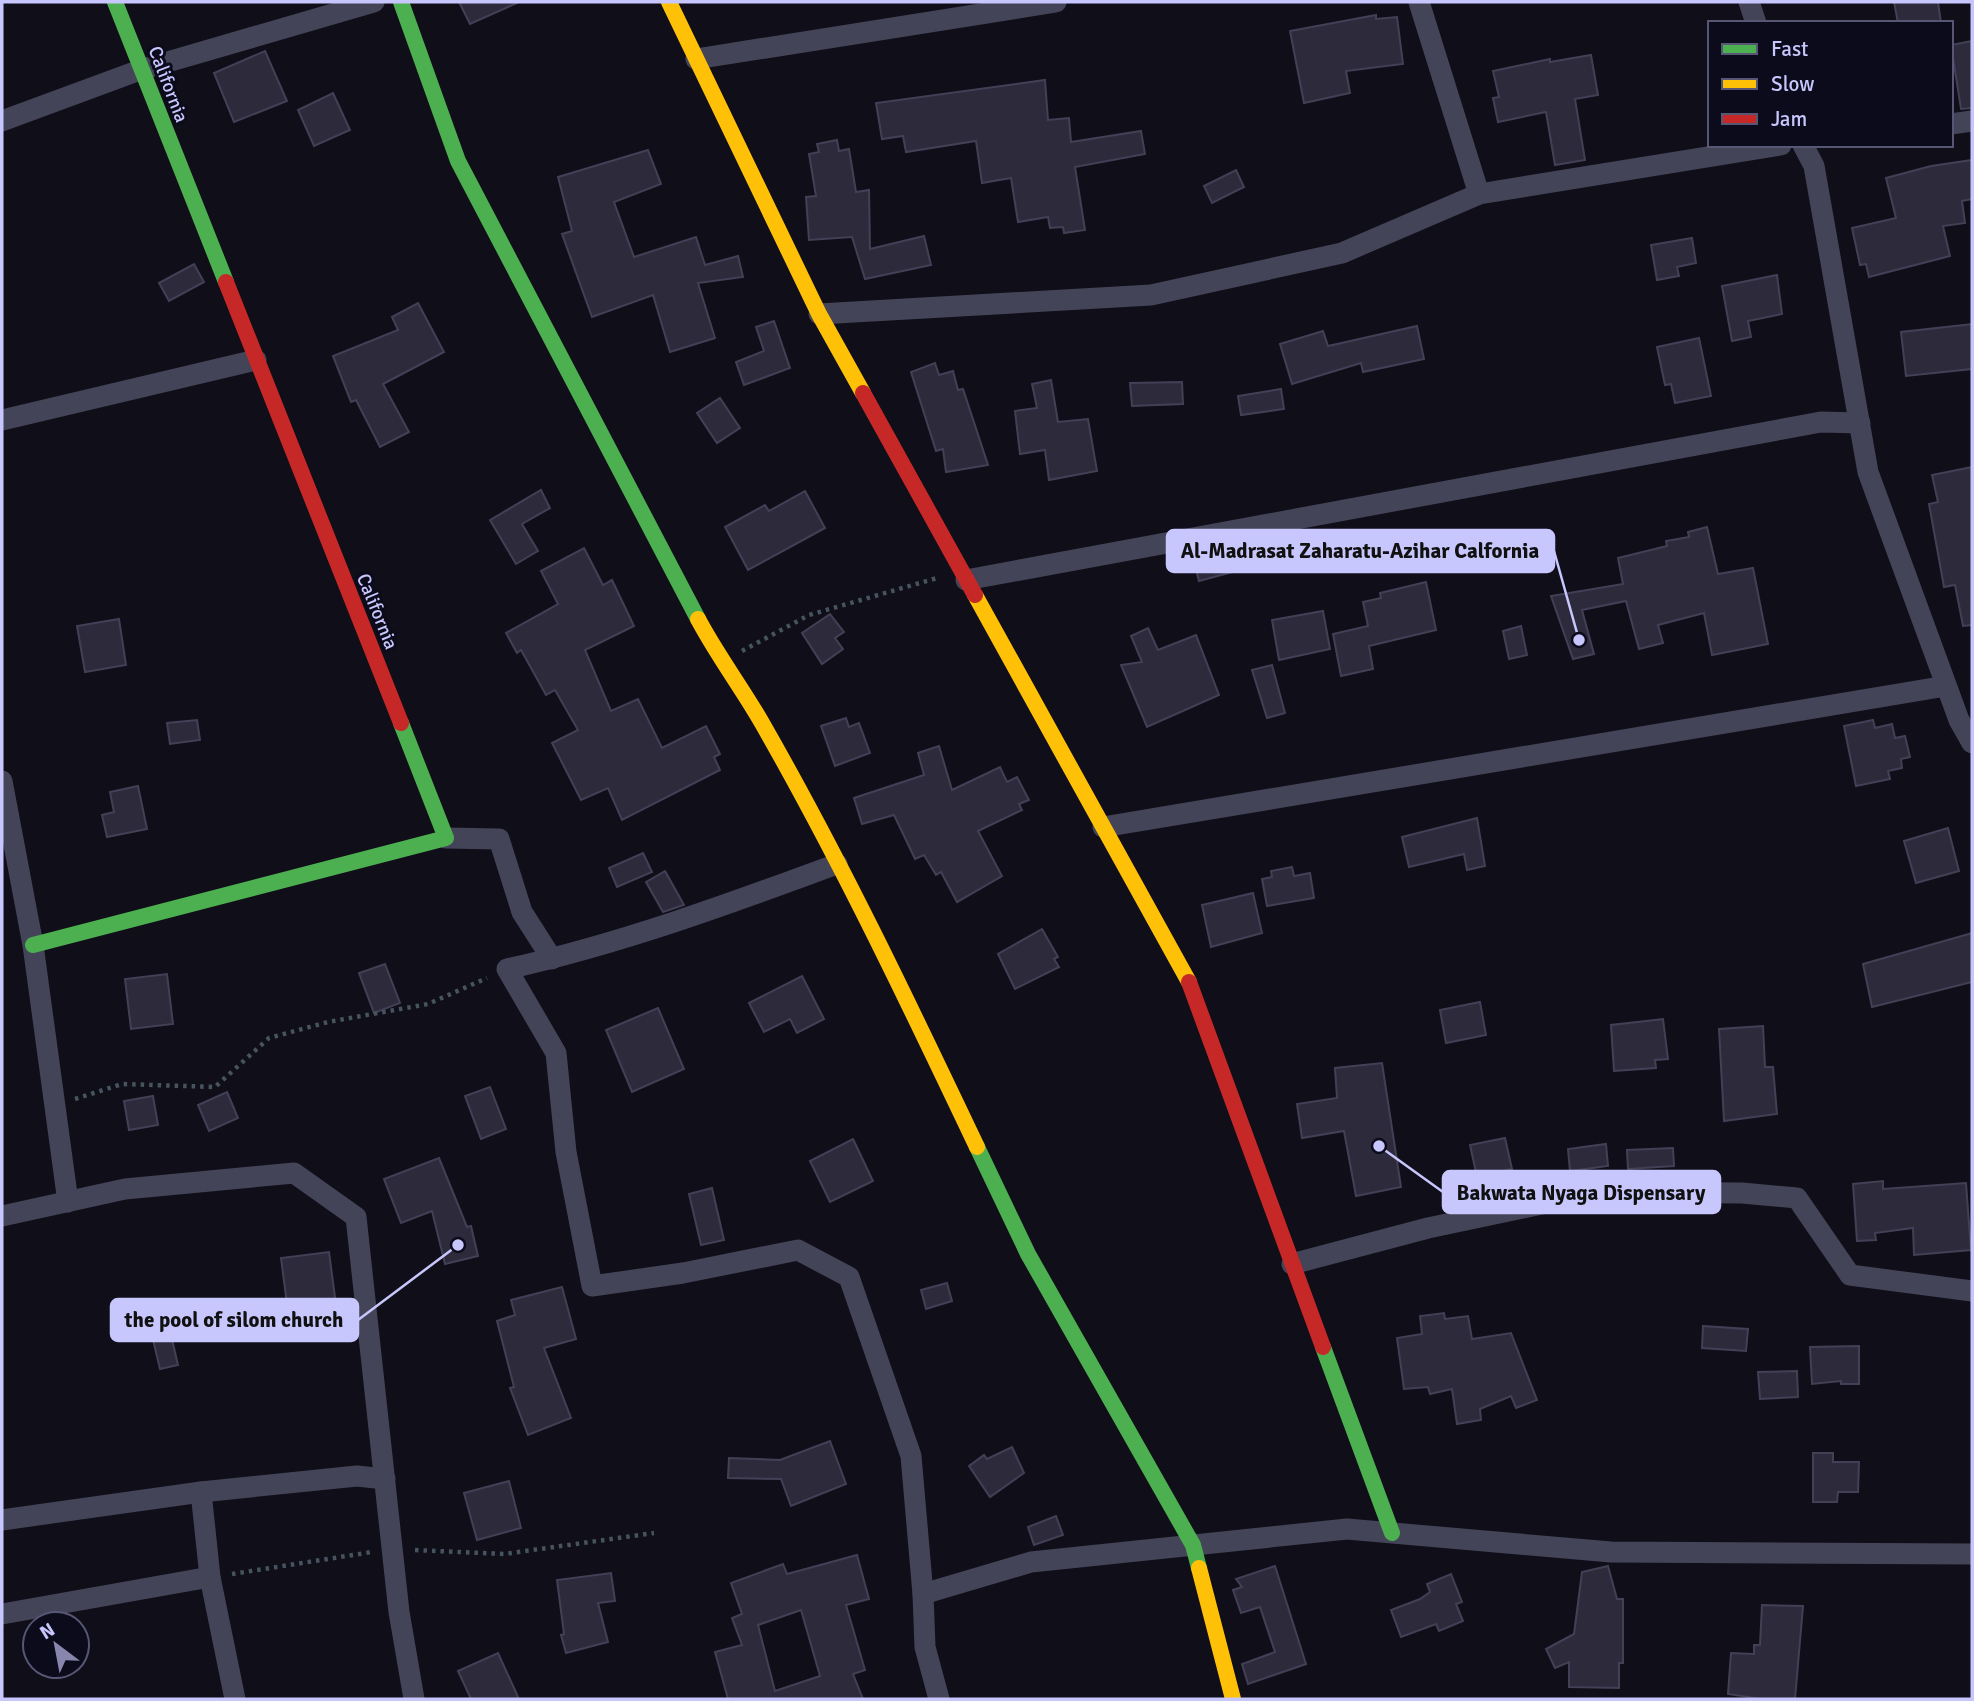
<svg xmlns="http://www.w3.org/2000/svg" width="1974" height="1701" font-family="Signika,sans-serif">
<rect width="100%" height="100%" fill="#100e18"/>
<!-- building -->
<g fill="#2d2b3b" stroke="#424056" stroke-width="2" fill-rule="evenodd">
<polygon points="459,2 519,2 470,24"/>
<polygon points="1894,2 1938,2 1941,23 1898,23"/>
<polygon points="1376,15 1376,19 1397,17 1403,64 1346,71 1350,93 1304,103 1290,31"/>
<polygon points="1972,41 1972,108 1961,109 1951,45"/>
<polygon points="265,51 287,101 234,122 214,73"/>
<polygon points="1591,55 1598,95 1575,99 1585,160 1555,165 1546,112 1498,122 1493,98 1499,97 1493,71 1550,59 1550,62"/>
<polygon points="1045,80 1048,120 1069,118 1071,142 1141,131 1145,154 1075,167 1085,230 1064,233 1063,227 1050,228 1048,217 1018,222 1011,178 982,183 976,141 906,152 903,136 882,139 876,103"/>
<polygon points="333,93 350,130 314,146 298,110"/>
<polygon points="837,140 839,151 849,149 856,192 869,190 870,249 924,236 931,265 865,279 852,237 809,240 806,197 816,196 809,154 819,152 817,144"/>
<polygon points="648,150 661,184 614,202 634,257 696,237 705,265 738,256 743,277 698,283 715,338 670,352 653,295 592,317 562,234 572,231 558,177"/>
<polygon points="1972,160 1972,199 1962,201 1965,223 1943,226 1950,256 1869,277 1866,264 1860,265 1852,228 1896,218 1886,178 1931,166"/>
<polygon points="1236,170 1244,187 1212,203 1204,186"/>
<polygon points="1692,238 1696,263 1677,267 1679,276 1657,280 1651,245"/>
<polygon points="194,264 204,282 169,301 159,283"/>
<polygon points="1777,275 1782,314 1748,321 1751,337 1732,341 1722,286"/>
<polygon points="418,303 444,352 383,384 409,432 380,447 356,400 351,402 333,356 398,330 392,317"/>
<polygon points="774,321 790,368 744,385 736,362 764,351 756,327"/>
<polygon points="1972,324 1972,369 1906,376 1901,332"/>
<polygon points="1417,326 1424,359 1363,372 1361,363 1292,384 1280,344 1323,331 1328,346"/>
<polygon points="1699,338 1711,396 1675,403 1671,384 1665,385 1657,347"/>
<polygon points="935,363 939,375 953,371 958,390 963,389 988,465 946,472 943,449 936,451 911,372"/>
<polygon points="1051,380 1058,422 1088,419 1097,471 1049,480 1045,450 1020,454 1015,411 1037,408 1032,384"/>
<polygon points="1182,382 1183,404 1132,406 1130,383"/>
<polygon points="1281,389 1284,409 1241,415 1238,396"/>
<polygon points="720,398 740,428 717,443 697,413"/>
<polygon points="1972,467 1972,625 1963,626 1955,585 1944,587 1929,504 1938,502 1932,475"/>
<polygon points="541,490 550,508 522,524 538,551 516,564 490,520"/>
<polygon points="805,491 825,528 748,570 725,527 765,505 769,511"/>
<polygon points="1707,527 1718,574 1753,568 1768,644 1712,655 1704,613 1658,625 1663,643 1639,649 1626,601 1582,610 1594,654 1573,659 1551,596 1623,584 1618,558 1667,546 1666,541 1689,537 1688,532"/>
<polygon points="1233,544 1240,570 1199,581 1192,554"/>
<polygon points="584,548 603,585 612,580 634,626 585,650 611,711 638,699 662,748 706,726 720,754 714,757 720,770 622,820 608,788 581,800 552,743 578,730 555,690 546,695 521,650 517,653 506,633 558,604 541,571"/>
<polygon points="1426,582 1436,630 1369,646 1373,669 1341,676 1333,634 1368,626 1363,602 1381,598 1380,593"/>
<polygon points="1323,611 1330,649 1279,660 1272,620"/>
<polygon points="830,614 844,632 835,638 843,649 822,664 802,633"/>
<polygon points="119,619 126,665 85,672 77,626"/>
<polygon points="1521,626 1527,655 1509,659 1503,631"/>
<polygon points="1148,628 1158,650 1196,635 1219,695 1147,727 1121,665 1142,662 1131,636"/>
<polygon points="1272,665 1285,713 1267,718 1252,670"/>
<polygon points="846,718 849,727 859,723 870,753 835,766 821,726"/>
<polygon points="197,720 200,740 170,744 167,723"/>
<polygon points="1873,720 1875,728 1892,724 1895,738 1905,736 1910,757 1901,759 1902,768 1888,771 1890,779 1856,786 1844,726"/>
<polygon points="939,746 952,790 1000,767 1007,782 1017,777 1029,800 1019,804 1022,810 978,831 1002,876 957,902 941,872 936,875 924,855 915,859 894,815 862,824 854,798 924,775 918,753"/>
<polygon points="138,786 147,829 107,837 102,815 114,812 110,792"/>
<polygon points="1477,818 1485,866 1467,870 1464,854 1409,867 1402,837"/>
<polygon points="1948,828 1959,871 1916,883 1904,841"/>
<polygon points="643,853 652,872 617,887 609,868"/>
<polygon points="1292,867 1294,876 1310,873 1314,898 1267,906 1262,879 1272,877 1271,871"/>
<polygon points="665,871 684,905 663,912 646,882"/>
<polygon points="1253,893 1262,933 1211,947 1202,905"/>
<polygon points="1042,929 1058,957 1054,959 1059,967 1015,989 998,954"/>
<polygon points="1972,933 1972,982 1872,1007 1863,964"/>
<polygon points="385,964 400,1003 374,1013 359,973"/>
<polygon points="167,974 173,1024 131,1029 125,979"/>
<polygon points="802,976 824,1019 797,1033 790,1019 764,1032 749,1003"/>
<polygon points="1480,1002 1486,1035 1446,1043 1440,1010"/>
<polygon points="658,1008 684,1069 632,1092 606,1030"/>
<polygon points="1663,1019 1668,1059 1655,1060 1656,1068 1614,1071 1611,1025"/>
<polygon points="1763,1026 1765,1067 1773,1067 1777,1114 1724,1121 1719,1029"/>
<polygon points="1382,1063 1401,1187 1356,1196 1344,1131 1302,1138 1297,1104 1337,1098 1335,1068"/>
<polygon points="490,1087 506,1129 481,1139 465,1096"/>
<polygon points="227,1092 238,1118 209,1131 198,1105"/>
<polygon points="153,1096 158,1125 129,1130 124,1101"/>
<polygon points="1505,1138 1512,1169 1477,1177 1470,1145"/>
<polygon points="853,1139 873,1181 830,1202 810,1161"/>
<polygon points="1606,1144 1608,1166 1570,1171 1568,1149"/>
<polygon points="1673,1148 1674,1166 1628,1169 1627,1150"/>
<polygon points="439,1158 467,1227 471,1226 478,1256 445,1264 432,1211 401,1223 384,1179"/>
<polygon points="1883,1181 1883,1189 1966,1183 1971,1250 1914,1255 1913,1228 1875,1233 1876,1240 1857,1241 1853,1184"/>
<polygon points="712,1188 724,1240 701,1245 689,1194"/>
<polygon points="329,1252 336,1305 288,1312 281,1258"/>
<polygon points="947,1283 952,1301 926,1309 921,1290"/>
<polygon points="562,1287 576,1339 544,1348 571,1418 528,1435 510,1388 514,1387 497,1321 515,1315 511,1300"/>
<polygon points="164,1305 178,1365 160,1369 146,1310"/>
<polygon points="1444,1313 1445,1319 1468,1316 1472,1339 1511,1333 1537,1400 1516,1408 1511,1396 1480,1409 1481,1420 1457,1424 1452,1389 1430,1394 1428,1387 1404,1389 1397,1338 1422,1334 1420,1316"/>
<polygon points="1703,1326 1748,1329 1746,1351 1702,1348"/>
<polygon points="1859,1346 1859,1384 1841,1384 1841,1381 1812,1384 1810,1347"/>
<polygon points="1797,1371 1798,1397 1760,1399 1758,1372"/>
<polygon points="830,1441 846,1484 791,1506 781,1479 728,1478 729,1458 780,1460"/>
<polygon points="1012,1447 1024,1473 990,1497 969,1466 984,1455 987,1459"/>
<polygon points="1813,1453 1833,1453 1833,1462 1859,1462 1858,1492 1838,1492 1837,1502 1813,1502"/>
<polygon points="509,1481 521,1528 477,1540 464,1493"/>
<polygon points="1056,1516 1063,1535 1034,1545 1028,1527"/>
<path d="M857 1555 869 1599 846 1605 865 1670 853 1674 863 1699H728L715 1652 742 1645 732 1618 742 1614 731 1583 783 1564 787 1574ZM801 1610 820 1676 775 1691 758 1625Z"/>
<polygon points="1275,1566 1306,1664 1248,1684 1242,1664 1275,1652 1260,1607 1241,1613 1233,1590 1242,1587 1236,1579"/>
<polygon points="1608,1566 1617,1599 1623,1599 1623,1663 1619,1663 1619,1688 1569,1687 1569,1662 1555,1668 1546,1649 1574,1634 1582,1572"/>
<polygon points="611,1573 615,1601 598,1603 608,1642 566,1653 561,1635 564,1634 557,1580"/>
<polygon points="1451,1574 1462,1602 1456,1604 1463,1621 1439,1631 1436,1624 1401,1637 1391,1610 1420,1599 1430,1592 1427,1584"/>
<polygon points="1762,1605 1803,1606 1795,1699 1761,1699 1728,1694 1731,1653 1754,1654 1754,1645 1760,1645"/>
<polygon points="498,1653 519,1699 471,1699 458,1671"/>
</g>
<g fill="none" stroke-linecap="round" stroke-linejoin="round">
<!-- path -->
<g stroke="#45545e" stroke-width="4.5" stroke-dasharray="3.5 5" stroke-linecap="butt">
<polyline points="742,651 809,615 937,578"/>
<polyline points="75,1099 122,1084 215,1087 269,1038 328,1022 428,1004 487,978"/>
<polyline points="415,1550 504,1554 654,1533"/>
<polyline points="232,1574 372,1552"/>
</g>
<!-- street -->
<g stroke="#444458" stroke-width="21">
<polyline points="1419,2 1479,194"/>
<polyline points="1749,2 1756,23"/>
<polyline points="696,59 1056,2"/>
<polyline points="2,121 140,70 374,2"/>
<polyline points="1951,124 1972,121"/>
<polyline points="1803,145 1814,166 1868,472 1959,720 1972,743"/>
<polyline points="819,314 1151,295 1342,253 1479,194 1781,145"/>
<polyline points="2,420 256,360"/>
<polyline points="966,580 1821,422 1860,423"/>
<polyline points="2,781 33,945 68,1202"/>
<polyline points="1103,827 1946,686"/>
<polyline points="446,838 499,839 522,912 552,959"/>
<path d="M837 864C729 904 620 944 507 969L556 1053 566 1152 592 1286 683 1273 798 1250 849 1277 911 1456 923 1594"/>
<polyline points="2,1216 125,1189 294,1173 356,1217 399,1612 414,1699"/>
<polyline points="1292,1264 1428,1228 1598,1192 1742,1193 1797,1198 1850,1275 1972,1291"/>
<polyline points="201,1492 210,1577 235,1699"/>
<polyline points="2,1520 201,1492 357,1476 385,1479"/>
<polyline points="2,1614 210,1577"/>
<polyline points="939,1699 925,1647 923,1594 1031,1562 1347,1529 1611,1552 1972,1554"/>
</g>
<!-- fast -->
<g stroke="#4caf50" stroke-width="16">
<polyline points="115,2 226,282"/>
<polyline points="401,2 458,161 698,619"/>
<polyline points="33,945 446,838 401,723"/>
<polyline points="977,1147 1028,1254 1193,1545 1199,1568"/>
<polyline points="1323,1347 1392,1533"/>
</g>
<!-- slow -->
<g stroke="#ffc107" stroke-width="16">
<polyline points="669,2 819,314 863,393"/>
<polyline points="975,595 1189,982"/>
<path d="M698 619C717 655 742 688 762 723 841 861 909 1004 977 1147"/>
<polyline points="1199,1568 1233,1699"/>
</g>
<!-- jam -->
<g stroke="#c62828" stroke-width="16">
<polyline points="226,282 401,723"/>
<polyline points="863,393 975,595"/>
<polyline points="1189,982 1323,1347"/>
</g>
</g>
<g text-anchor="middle" stroke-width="6" stroke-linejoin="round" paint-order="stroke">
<!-- street labels -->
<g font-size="19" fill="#c8c7fd" stroke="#0c0b1b">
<text transform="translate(169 84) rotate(69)" y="7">California</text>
<text transform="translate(378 611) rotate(68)" y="7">California</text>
</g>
</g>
<!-- callouts -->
<path fill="none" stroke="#c8c7fd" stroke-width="2.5" d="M1579 640L1554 551M1379 1146L1443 1192M458 1245L358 1320"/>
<g fill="#c8c7fd" stroke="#0c0b1b" stroke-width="2.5">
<circle cx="1579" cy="640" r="7"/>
<circle cx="1379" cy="1146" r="7"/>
<circle cx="458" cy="1245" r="7"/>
</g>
<g fill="#c8c7fd" stroke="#c8c7fd" stroke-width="2.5">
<rect x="1167" y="530" width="387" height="42" rx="7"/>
<rect x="1443" y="1171" width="277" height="42" rx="7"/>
<rect x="111" y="1299" width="247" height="42" rx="7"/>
</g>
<g font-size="21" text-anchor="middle" font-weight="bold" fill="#111">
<text x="1360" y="558">Al-Madrasat Zaharatu-Azihar Calfornia</text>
<text x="1581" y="1200">Bakwata Nyaga Dispensary</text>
<text x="234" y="1327">the pool of silom church</text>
</g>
<!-- border -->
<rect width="1974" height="1701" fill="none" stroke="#c8c7fd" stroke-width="7"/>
<!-- legend -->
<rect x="1708" y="21" width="245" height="126" fill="#0c0b1b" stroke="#575675" stroke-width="2"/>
<rect x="1722" y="44" width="35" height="10" fill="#4caf50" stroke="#575675" stroke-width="2"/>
<text x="1771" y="56" font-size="21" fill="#c8c7fd">Fast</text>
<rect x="1722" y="79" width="35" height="10" fill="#ffc107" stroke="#575675" stroke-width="2"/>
<text x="1771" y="91" font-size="21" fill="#c8c7fd">Slow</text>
<rect x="1722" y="114" width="35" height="10" fill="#c62828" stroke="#575675" stroke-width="2"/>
<text x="1771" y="126" font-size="21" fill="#c8c7fd">Jam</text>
<!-- north arrow -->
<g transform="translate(56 1645) rotate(328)"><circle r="33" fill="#0c0b1b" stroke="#575675" stroke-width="2"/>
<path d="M0-5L12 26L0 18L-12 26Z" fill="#8886ad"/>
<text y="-10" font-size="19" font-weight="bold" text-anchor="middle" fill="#c8c7fd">N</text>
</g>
</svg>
